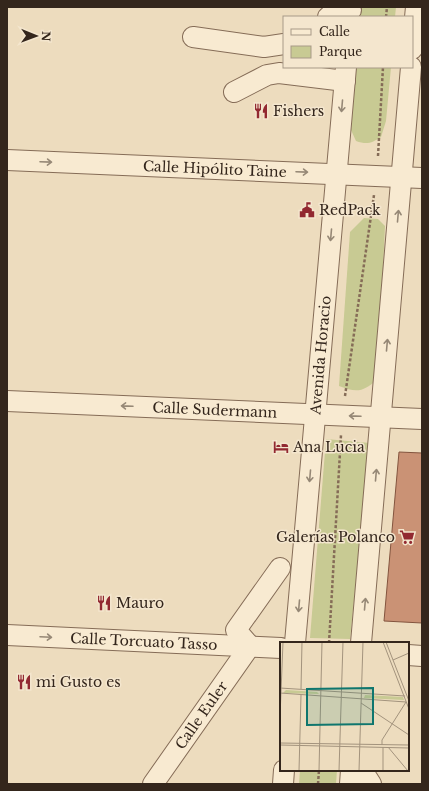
<svg xmlns="http://www.w3.org/2000/svg" width="429" height="791" font-family="'Libre Baskerville',serif">
<rect width="100%" height="100%" fill="#eddcbe"/>
<!-- green -->
<g fill="#c8ca93">
<polygon points="361,7 396,7 395,17 360,17"/>
<path d="M356 67H391L386 121 381 137C372 143 367 145 356 141L351 130Z"/>
<path d="M364 218 378 219 385 226 378 379C363 392 357 393 339 386L350 232Z"/>
<polygon points="326,439 370,443 350,639 310,638"/>
<polygon points="300,770 337,770 336,784 299,784"/>
</g>
<!-- building -->
<polygon fill="#ca9275" stroke="#83543e" points="399,452 422,453 422,623 384,621"/>
<g fill="none" stroke-linecap="round" stroke-linejoin="round">
<!-- minor casing -->
<g stroke="#856c57" stroke-width="22">
<g id="minor">
<polyline points="328,17 338,10 351,10"/>
<polyline points="193,37 264,47 284,44"/>
<polyline points="412,49 416,7"/>
<polyline points="234,92 267,75 279,73 345,81"/>
<path id="s1" d="M7 160 422 178"/>
<path id="s2" d="M7 401 422 419"/>
<path id="s3" d="M7 635 281 648"/>
<path id="s4" d="M295 643 346 67"/>
<polyline points="361,643 411,67"/>
<polyline points="408,655 422,656"/>
<polyline points="362,770 371,784"/>
<path id="s5" d="M153 784 250 646 236 630 280 568"/>
<polyline points="283,784 284,770"/>
<polyline points="350,784 351,770"/>
</g>
</g>
<!-- path -->
<g stroke="#856c57" stroke-width="2.5" stroke-dasharray="3 2" stroke-linecap="butt">
<polyline points="386,17 387,7"/>
<polyline points="378,156 383,67"/>
<polyline points="345,396 374,195"/>
<polyline points="329,643 341,435"/>
<polyline points="318,784 319,770"/>
</g>
<!-- minor -->
<use href="#minor" stroke="#f8ead1" stroke-width="20"/>
</g>
<!-- one-way arrows -->
<defs><path id="oneway-shaft" d="M-6 0H5M1.5-3L5.5 0L1.5 3" fill="none" stroke-width="1.6" stroke-linecap="round" stroke-linejoin="round"/></defs>
<g stroke="#968876">
<use href="#oneway-shaft" transform="translate(342 106) rotate(95)"/>
<use href="#oneway-shaft" transform="translate(46 162) rotate(2)"/>
<use href="#oneway-shaft" transform="translate(302 172) rotate(2)"/>
<use href="#oneway-shaft" transform="translate(398 216) rotate(-85)"/>
<use href="#oneway-shaft" transform="translate(331 235) rotate(95)"/>
<use href="#oneway-shaft" transform="translate(387 345) rotate(-85)"/>
<use href="#oneway-shaft" transform="translate(127 406) rotate(-178)"/>
<use href="#oneway-shaft" transform="translate(355 416) rotate(-178)"/>
<use href="#oneway-shaft" transform="translate(376 475) rotate(-85)"/>
<use href="#oneway-shaft" transform="translate(310 476) rotate(95)"/>
<use href="#oneway-shaft" transform="translate(365 604) rotate(-85)"/>
<use href="#oneway-shaft" transform="translate(299 606) rotate(95)"/>
<use href="#oneway-shaft" transform="translate(46 637) rotate(3)"/>
</g>
<!-- icons -->
<defs>
<g id="restaurant-bare" transform="scale(1.2)"><path d="M-5-6h1v4h1v-4h1v4h1v-4h1v5L-1.5 .5V6h-2V.5L-5-1ZM5-6V6H3V1.5H1.5Q1.5-4 5-6Z" fill="#922931" stroke="#f4e6ce" stroke-width="2.5" paint-order="stroke"/></g>
<g id="civic-bare" transform="scale(1.2)"><path d="M-.6-6.5H3V-4.5H.6V-3L4-1V1h2V6H-6V1h2V-1L-.6-3ZM-1.2 2.5V6h2.4V2.5Z" fill="#922931" stroke="#f4e6ce" stroke-width="2.5" paint-order="stroke"/></g>
<g id="hotel-bare" transform="scale(1.2)"><path d="M-6-4.5h1.5V1H6V5H4.5V3h-9V5H-6ZM-4 0a1.8 1.8 0 1 1 3.6 0ZM.5 0V-2.5h3Q6-2.5 6 0Z" fill="#922931" stroke="#f4e6ce" stroke-width="2.5" paint-order="stroke"/></g>
<g id="supermarket-bare" transform="scale(1.2)"><path d="M-6-5.5h2.5l.6 2H6L4.5 2H-2.5L-4.4-4H-6ZM-1.5 3.2a1.3 1.3 0 1 0 .1 0ZM3 3.2a1.3 1.3 0 1 0 .1 0Z" fill="#922931" stroke="#f4e6ce" stroke-width="2.5" paint-order="stroke"/></g>
</defs>
<g fill-rule="evenodd">
<use href="#restaurant-bare" x="261" y="111"/>
<use href="#civic-bare" x="307" y="210"/>
<use href="#hotel-bare" x="281" y="447"/>
<use href="#supermarket-bare" x="407" y="537"/>
<use href="#restaurant-bare" x="104" y="603"/>
<use href="#restaurant-bare" x="24" y="682"/>
</g>
<g text-anchor="middle" stroke-width="3" stroke-linejoin="round" paint-order="stroke">
<!-- poi labels -->
<g font-size="14" fill="#34261c" stroke="#f4e6ce" text-anchor="start">
<text x="273" y="116">Fishers</text>
<text x="319" y="215">RedPack</text>
<text x="293" y="452">Ana Lucia</text>
<text x="395" y="542" text-anchor="end">Galerías Polanco</text>
<text x="116" y="608">Mauro</text>
<text x="36" y="687">mi Gusto es</text>
</g>
<!-- street labels -->
<g font-size="14" fill="#34261c" stroke="#f4e6ce">
<text dy="5" stroke="none"><textPath href="#s1" startOffset="208">Calle Hipólito Taine</textPath></text>
<text dy="5" stroke="none"><textPath href="#s4" startOffset="289">Avenida Horacio</textPath></text>
<text dy="5" stroke="none"><textPath href="#s2" startOffset="208">Calle Sudermann</textPath></text>
<text dy="5" stroke="none"><textPath href="#s3" startOffset="137">Calle Torcuato Tasso</textPath></text>
<text dy="5" stroke="none"><textPath href="#s5" startOffset="84">Calle Euler</textPath></text>
</g>
</g>
<!-- overview -->
<g transform="translate(280 642)">
<rect width="129" height="129" fill="#eddcbe"/>
<path d="M6 48 37 50 39 52 3 51ZM85 53 123 55 124 58 84 56Z" fill="#c8ca93"/>
<path fill="none" stroke="#a3937d" stroke-width="1" d="M103 0 129 67M106 0 129 59M113 18 129 11M0 46 125 54M21 47 22 0M0 51 126 60M81 61 129 93M0 75 3 0M0 101 129 103M0 103 129 106M102 103V98L126 60M108 105 128 129M19 129 21 53M39 129 42 0M59 129 63 0M79 129 83 0M103 129V105"/>
<path fill="#0f766e" fill-opacity="0.15" stroke="#0f766e" stroke-width="2" d="M93 46V82L27 83V47Z"/>
<rect width="129" height="129" fill="none" stroke="#34261c" stroke-width="2"/>
</g>
<!-- border -->
<rect width="429" height="791" fill="none" stroke="#34261c" stroke-width="16"/>
<!-- legend -->
<rect x="283" y="16" width="130" height="52" fill="#f4e6ce" stroke="#a79987"/>
<rect x="291" y="29" width="20" height="6" fill="#f8ead1" stroke="#a79987"/>
<text x="319" y="36" font-size="12" fill="#34261c">Calle</text>
<rect x="291" y="46" width="20" height="12" fill="#c8ca93" stroke="#a79987"/>
<text x="319" y="56" font-size="12" fill="#34261c">Parque</text>
<!-- north arrow -->
<g transform="translate(36 36) rotate(91)" stroke="#f4e6ce" stroke-width="3" paint-order="stroke">
<path d="M0-3L7 15L0 10L-7 15Z" fill="#34261c"/>
<text y="-6" font-size="11" font-weight="bold" text-anchor="middle" fill="#34261c">N</text>
</g>
</svg>
